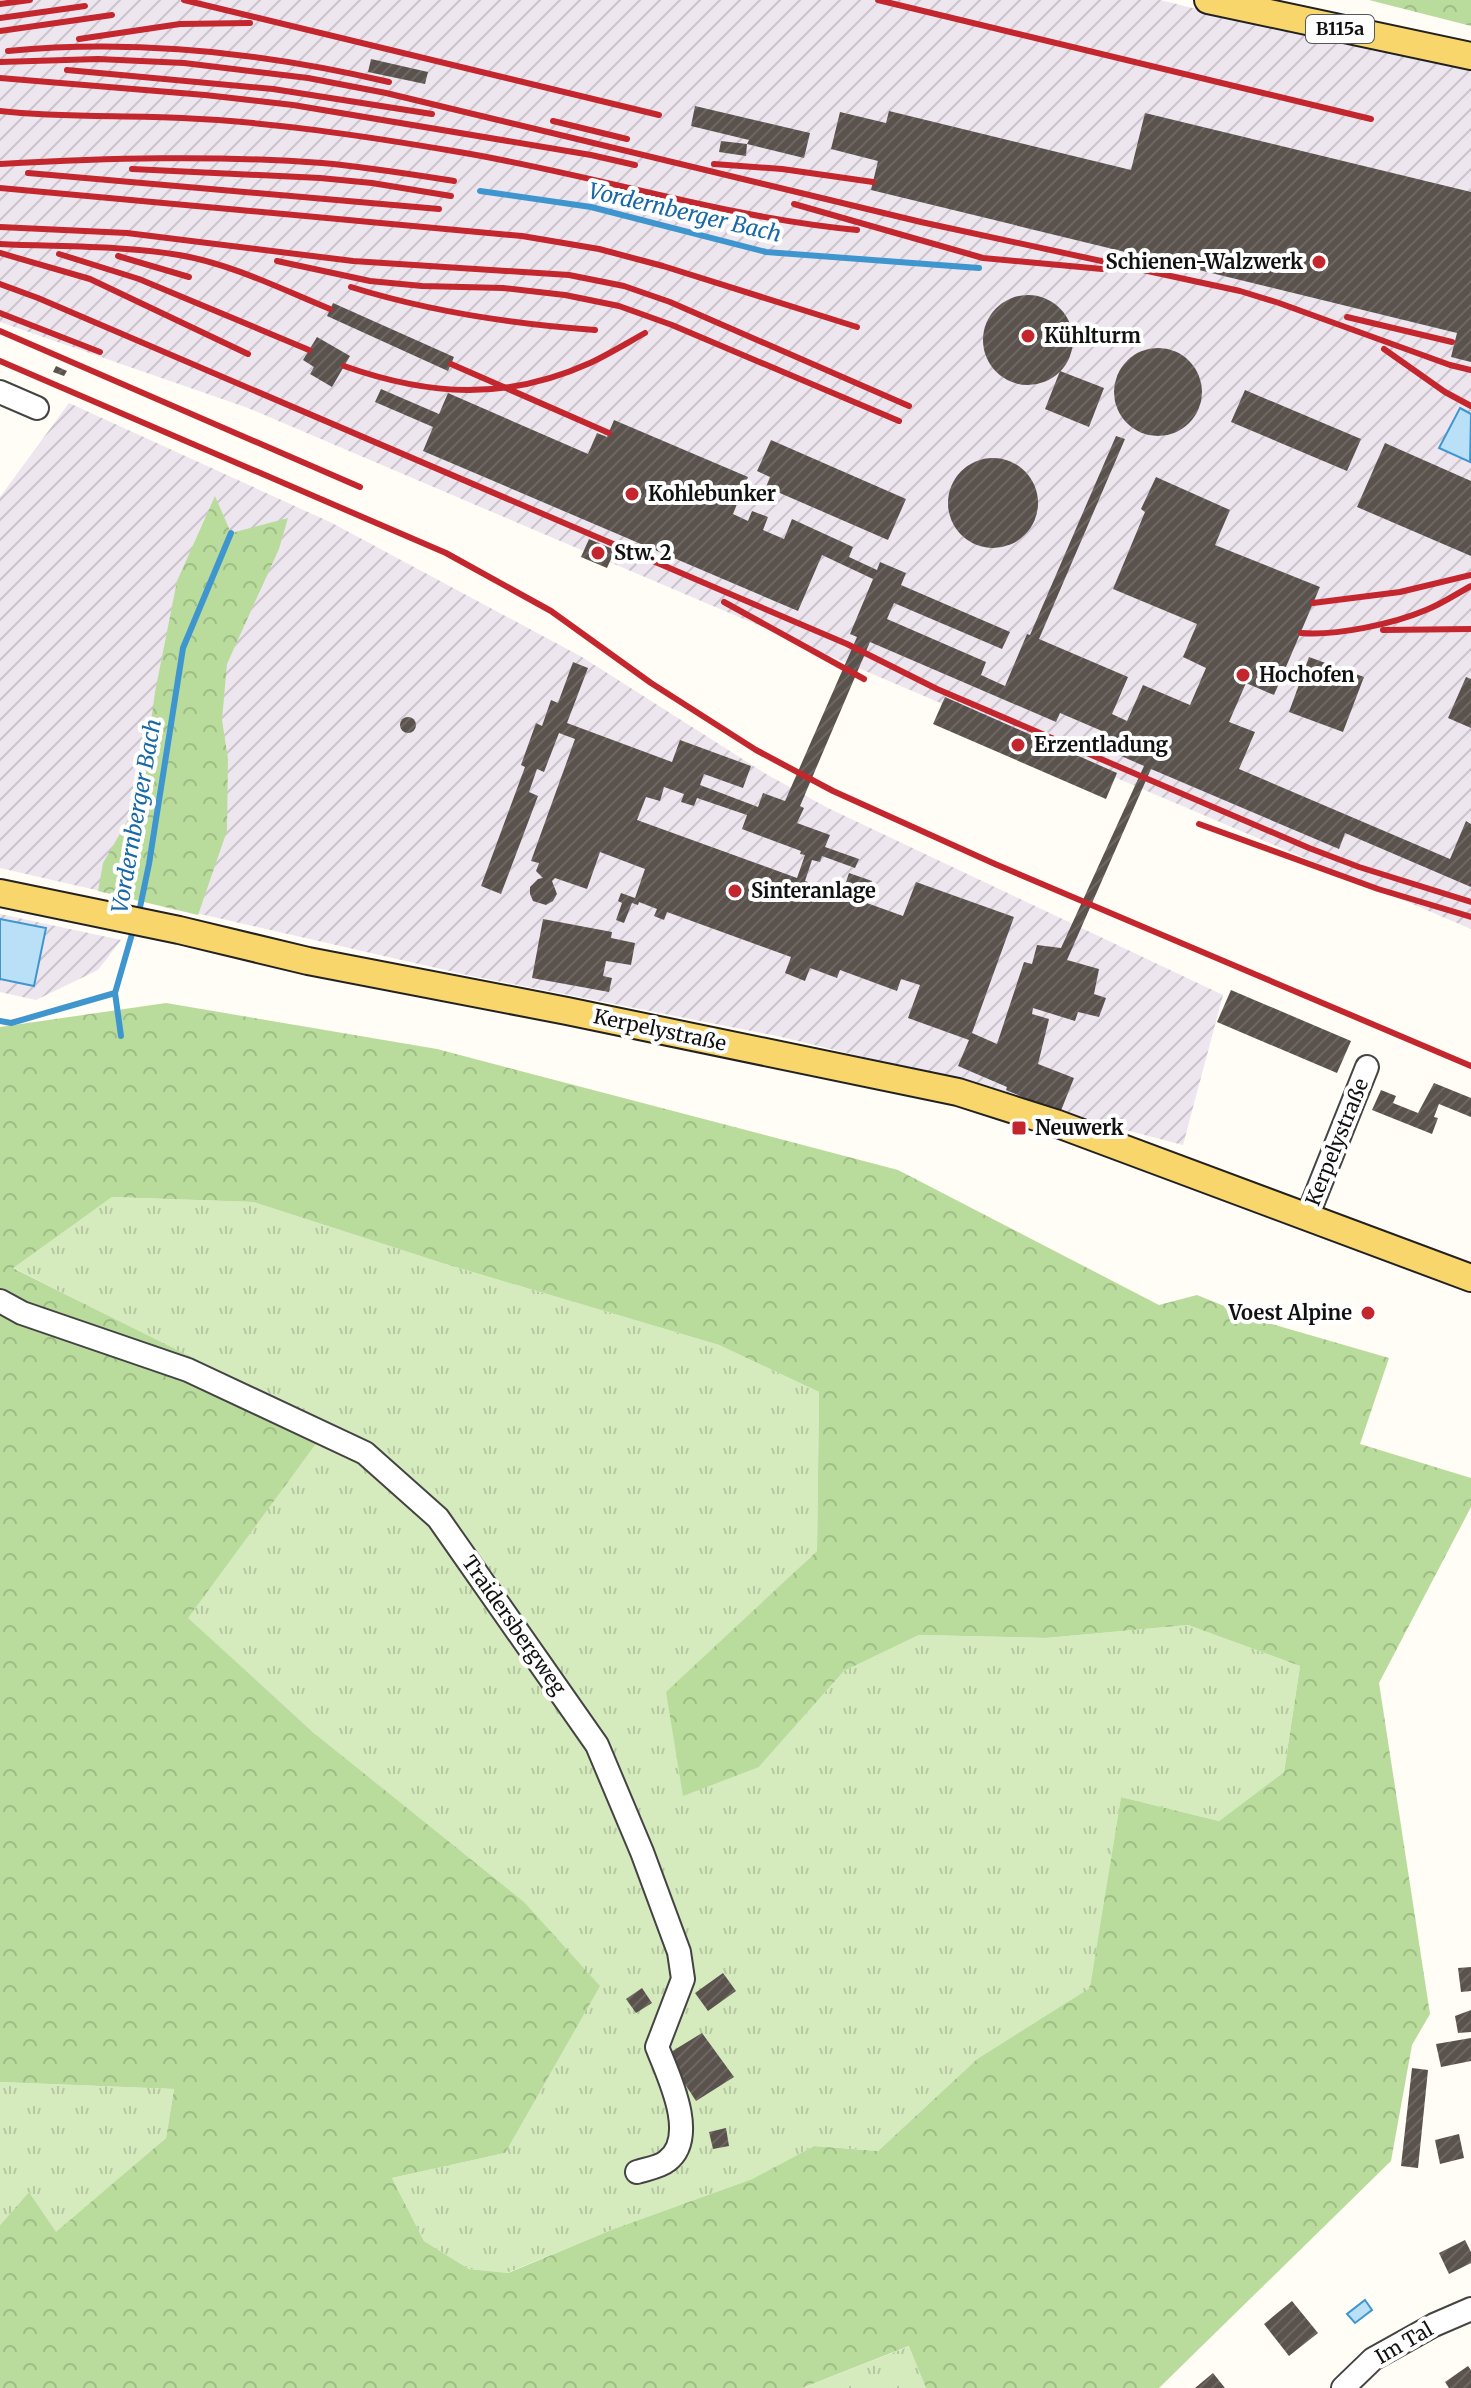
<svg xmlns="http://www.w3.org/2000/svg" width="1471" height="2388" font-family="Merriweather,serif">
<defs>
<pattern id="industrial-furrows" width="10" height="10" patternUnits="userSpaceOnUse" patternTransform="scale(2)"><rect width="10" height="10" fill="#eee6ef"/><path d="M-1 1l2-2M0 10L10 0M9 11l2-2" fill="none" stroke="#cbc4cc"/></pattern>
<pattern id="grass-tufts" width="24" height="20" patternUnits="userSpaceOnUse" patternTransform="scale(2)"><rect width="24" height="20" fill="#d5ebbd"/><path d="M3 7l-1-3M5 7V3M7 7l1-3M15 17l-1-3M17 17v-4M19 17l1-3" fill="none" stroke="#b6c8a1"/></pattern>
<pattern id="forest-crowns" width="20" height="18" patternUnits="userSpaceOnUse" patternTransform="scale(2)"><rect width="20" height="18" fill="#b9dc9c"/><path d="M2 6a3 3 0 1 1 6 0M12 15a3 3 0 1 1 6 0" fill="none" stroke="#9ebc85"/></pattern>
<pattern id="building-hatch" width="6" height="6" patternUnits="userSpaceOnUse" patternTransform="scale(2)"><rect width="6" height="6" fill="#5a524d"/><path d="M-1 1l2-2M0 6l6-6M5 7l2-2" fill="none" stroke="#6d6662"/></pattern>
</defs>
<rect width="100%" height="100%" fill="#fffdf5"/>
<!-- industrial -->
<g fill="url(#industrial-furrows)">
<polygon points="0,0 1160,0 1297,34 1471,69 1471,929 248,408 0,322"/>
<polygon points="69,403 332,523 582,657 766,774 828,808 1223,995 1183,1145 1060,1113 993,1088 777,1036 467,975 0,868 0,497"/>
<polygon points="0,914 121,940 98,970 36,1000 0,992"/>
</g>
<!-- grass -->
<g fill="url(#grass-tufts)">
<polygon points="112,1197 253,1202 442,1263 719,1345 819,1392 817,1551 666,1693 759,1767 844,1671 919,1635 1046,1638 1188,1625 1300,1666 1284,1772 1219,1821 1121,1797 1091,1988 977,2059 878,2151 814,2146 752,2179 611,2230 507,2273 469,2269 424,2241 392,2178 505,2153 315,1734 187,1618 328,1427 12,1267"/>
<polygon points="0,2082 174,2089 166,2138 56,2233 29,2192 0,2225"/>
<polygon points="910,2346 926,2388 802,2388"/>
</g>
<!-- forest -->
<g fill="url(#forest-crowns)" fill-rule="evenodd">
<polygon points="1369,0 1471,0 1471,26"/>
<polygon points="215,496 231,533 288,518 279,549 227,664 222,720 228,759 227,831 198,915 98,891 103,863 140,799 155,692 177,581"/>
<path d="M166 1003 437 1049 898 1170 1159 1305 1197 1295 1261 1321 1389 1358 1360 1444 1471 1478V1507L1379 1683 1430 2014 1412 2045 1391 2161 1159 2388H926L909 2346 802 2388H0V2225L29 2192 56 2232 166 2138 174 2089 0 2082V1027ZM112 1197 253 1202 442 1263 719 1345 819 1392 817 1551 666 1692 683 1796 759 1767 844 1671 919 1635 1046 1638 1188 1625 1300 1666 1284 1772 1219 1821 1121 1797 1090 1988 977 2059 878 2151 814 2146 752 2179 611 2230 508 2273 469 2269 424 2241 392 2178 505 2153 600 1986 524 1902 315 1734 188 1618 329 1426 13 1268Z"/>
</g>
<!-- water -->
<g fill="#b9e0f7" stroke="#3f96cf" stroke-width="2">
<polygon points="1460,408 1471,414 1470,462 1439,448"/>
<polygon points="0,919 46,928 34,986 0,979"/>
<polygon points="1365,2300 1372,2310 1355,2323 1347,2314"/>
</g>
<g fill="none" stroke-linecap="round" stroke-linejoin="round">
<!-- stream -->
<g stroke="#3f96cf" stroke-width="6">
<polyline points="480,191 591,207 766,252 979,268"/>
<polyline points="138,917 149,864 183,648 231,533"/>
<polyline points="115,993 121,1036"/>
<polyline points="0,1021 11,1023 115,993 134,927"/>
</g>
</g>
<!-- building -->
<g fill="url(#building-hatch)" fill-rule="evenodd">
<polygon points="371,59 428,72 425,84 368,72"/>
<polygon points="695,106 810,133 804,158 747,144 749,140 691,126"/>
<polygon points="889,111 1131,170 1145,113 1471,192 1471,362 1451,357 1457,333 871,190 878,161 831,149 840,112 886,123"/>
<polygon points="721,141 747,144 746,156 719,152"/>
<circle cx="1028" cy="340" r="45"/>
<polygon points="333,303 454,357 448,371 327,316"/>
<polygon points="317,337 350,356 332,387 310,374 314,367 303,360"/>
<circle cx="1158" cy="392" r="44"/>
<polygon points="56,366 67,371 64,376 53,372"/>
<polygon points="1060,371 1104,388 1089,427 1045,409"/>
<path d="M381 389 439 414 448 393 588 454 597 433 607 437 614 420 748 477 733 514 748 521 752 511 768 517 763 530 784 539 792 519 853 547 849 557 877 570 880 562 906 573 901 585 1010 632 1002 649 894 603 887 619 986 662 981 675 1005 686 1027 634 1030 635 1116 436 1125 439 1039 639 1128 677 1112 714 1127 721 1143 685 1190 705 1206 668 1183 657 1197 624 1113 589 1145 512 1141 509 1156 477 1230 510 1215 545 1320 587 1274 695 1246 683 1229 722 1255 732 1239 769 1450 859 1466 821 1471 824V887L1345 833 1339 849 1151 769 1067 960 1099 969 1094 994 1106 998 1099 1017 1078 1012 1075 1021 1033 1008 1032 1014 1049 1019 1038 1064 1074 1078 1060 1113 1006 1090 1007 1087 958 1066 969 1040 908 1018 920 985 901 979 897 991 840 970 837 978 810 968 805 981 785 973 791 957 667 912 664 920 654 916 657 909 639 902 638 905 632 903 624 923 616 920 622 903 618 901 621 893 635 898 645 869 600 852 587 889 555 878 552 881 557 894 553 901 546 905 533 901 530 894V887L538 879 543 878 536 871 539 863 531 861 575 739 559 733 544 772 537 769 529 792 538 796 501 894 481 886 525 767 521 765 536 723 542 726 551 700 558 703 573 662 588 668 567 723 672 762 680 740 751 766 743 788 704 774 700 785 758 807 763 793 785 801 857 637 850 634 873 579 822 555 798 611 423 451 433 427 375 402ZM870 642 1056 722 1060 713 1102 731 1096 745 1144 766 1061 948 1037 945 1032 964 1024 962 997 1044 972 1033 1014 917 916 882 903 916 864 902 872 881 849 873 842 894 805 881 812 860 820 862 822 856 855 868 859 859 825 847 830 835 797 823 804 808 800 806ZM664 787 684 794 681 802 694 806 697 798 747 815 742 829 801 851 800 854 805 855 797 878 637 820 646 797 660 801Z"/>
<polygon points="1245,390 1361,439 1347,471 1231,422"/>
<polygon points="771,440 906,499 888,540 766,487 770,477 757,471"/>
<polygon points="1385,443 1471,481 1471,556 1357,507"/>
<circle cx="993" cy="503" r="45"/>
<polygon points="589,539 615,550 607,568 581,557"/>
<polygon points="1309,657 1364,677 1343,732 1289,712"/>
<polygon points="1466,677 1471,679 1471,728 1448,718"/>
<polygon points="945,697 1117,773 1106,799 933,724"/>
<circle cx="408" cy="725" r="8"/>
<polygon points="543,919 612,932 611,938 635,943 631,965 606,961 603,976 612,978 609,992 532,978"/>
<polygon points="1231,990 1351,1041 1337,1073 1217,1022"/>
<polygon points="1434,1083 1471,1098 1471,1117 1439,1104 1434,1117 1438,1118 1432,1134 1372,1110 1381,1090 1396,1096 1393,1103 1418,1113"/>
<polygon points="1471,1967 1471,1991 1461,1992 1458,1968"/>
<polygon points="723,1973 736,1991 708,2011 695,1993"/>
<polygon points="642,1988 652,2003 636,2013 626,1999"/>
<polygon points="1471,2010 1471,2032 1458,2033 1455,2016"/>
<polygon points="702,2033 734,2077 696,2101 666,2055"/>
<polygon points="1471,2038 1471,2061 1441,2067 1436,2044"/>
<polygon points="1412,2068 1428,2070 1418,2168 1401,2166"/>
<polygon points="726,2128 729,2146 713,2149 709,2132"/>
<polygon points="1459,2134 1464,2158 1440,2164 1435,2140"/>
<polygon points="1465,2240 1471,2252 1471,2263 1449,2274 1439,2253"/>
<polygon points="1292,2301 1318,2333 1289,2356 1264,2324"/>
<polygon points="1468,2366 1471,2370 1471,2388 1449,2388 1445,2382"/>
<polygon points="1213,2373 1225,2388 1195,2388"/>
</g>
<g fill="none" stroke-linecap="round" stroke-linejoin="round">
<!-- minor casing -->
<g stroke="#444" stroke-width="26">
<g id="minor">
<polyline points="0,392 37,408"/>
<polyline points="1307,1217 1367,1067"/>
<path d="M0 1301 22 1313 188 1370 365 1453 438 1518 597 1745 642 1852 679 1952 683 1979 657 2047C668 2075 699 2137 667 2161 660 2167 646 2169 637 2172"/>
<polyline points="1343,2388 1373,2359 1434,2325 1471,2309"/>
</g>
</g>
<!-- major casing -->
<g stroke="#222" stroke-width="30">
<g id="major">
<polyline points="1208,0 1471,56"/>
<polyline points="0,893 179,930 308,961 567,1011 958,1092 1058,1124 1471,1278"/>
</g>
</g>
<!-- minor -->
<use href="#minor" stroke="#fff" stroke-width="22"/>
<!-- major -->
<use href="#major" stroke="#f9d66b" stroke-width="26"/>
<!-- rail -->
<g stroke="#c4262e" stroke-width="6">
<polyline points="184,0 659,115"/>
<polyline points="878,0 1371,119"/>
<polyline points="0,4 30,0"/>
<polyline points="0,18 85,6"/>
<polyline points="0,31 112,15"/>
<polyline points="79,39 180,24 250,23"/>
<path d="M8 51C135 39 266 53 389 82"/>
<polyline points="0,62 98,59 184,63 308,78 386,93 921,222 1240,291 1279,303 1450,365 1471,370"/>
<polyline points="67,70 273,89 432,114"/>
<polyline points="0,78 205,95 293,105 591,155 635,165"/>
<path d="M0 111C60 118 121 115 182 118 272 122 364 136 453 151 589 173 720 217 857 230"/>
<polyline points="553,121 627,139"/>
<path d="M0 164C107 158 214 155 322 163 367 167 410 174 454 181"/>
<polyline points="714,164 782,169 873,182"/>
<polyline points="132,169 320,178 372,183 451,196"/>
<polyline points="28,173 439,209"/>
<polyline points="0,188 522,236 599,249 663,266 857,327"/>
<polyline points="794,204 983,258 1102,269"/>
<polyline points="0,227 127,233 353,261 569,275 624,286 670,302 909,406"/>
<path d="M0 244C59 247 120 245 179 255 232 264 281 289 330 309"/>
<polyline points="0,253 90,279 248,354"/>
<polyline points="59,254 139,279 309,350"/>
<polyline points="118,256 189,277"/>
<polyline points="277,261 370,281 422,286 503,288 565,295 619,306 672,325 899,421"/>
<polyline points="0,284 38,298 847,644 937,689 1309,848 1359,867 1471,902"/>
<path d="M351 287C431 312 512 324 595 330"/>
<polyline points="0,313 100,352"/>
<polyline points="1347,317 1452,342"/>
<polyline points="0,331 360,487"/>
<polyline points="1384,349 1445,392 1471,406"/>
<polyline points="0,361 446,553 551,611 651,683 756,750 833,791 995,864 1471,1066"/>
<polyline points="451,364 609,433"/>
<path d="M344 366C429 396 506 401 590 363 609 354 627 343 645 333"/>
<polyline points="724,602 864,679"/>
<polyline points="1313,603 1400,592 1471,575"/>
<polyline points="1383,630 1471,629"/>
<path d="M1301 633C1336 636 1393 624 1426 610 1442 604 1456 594 1471 586"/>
<polyline points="1199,824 1378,889 1471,917"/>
</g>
</g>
<!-- markers -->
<g fill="#c4262e" stroke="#fff" stroke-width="3">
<circle cx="1319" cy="262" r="8"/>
<circle cx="1028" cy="336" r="8"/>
<circle cx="632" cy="494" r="8"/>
<circle cx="598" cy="553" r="8"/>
<circle cx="1243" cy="675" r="8"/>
<circle cx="1018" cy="745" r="8"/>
<circle cx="735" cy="891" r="8"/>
<rect x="1011" y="1120" width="16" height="16" rx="4"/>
<circle cx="1368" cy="1313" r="8"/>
</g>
<g text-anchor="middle" stroke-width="8" stroke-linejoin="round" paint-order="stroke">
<!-- shield labels -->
<rect fill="#fff" stroke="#585858" stroke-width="2" x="1306" y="15" width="68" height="28" rx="6"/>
<g font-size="18" font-weight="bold" fill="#111">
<text x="1340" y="35">B115a</text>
</g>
<!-- poi labels -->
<g font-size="20" font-weight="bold" fill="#111" stroke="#fff" text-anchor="start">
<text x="1303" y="269" text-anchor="end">Schienen-Walzwerk</text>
<text x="1044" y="343">Kühlturm</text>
<text x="648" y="501">Kohlebunker</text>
<text x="614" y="560">Stw. 2</text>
<text x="1259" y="682">Hochofen</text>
<text x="1034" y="752">Erzentladung</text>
<text x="751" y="898">Sinteranlage</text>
<text x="1035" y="1135">Neuwerk</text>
<text x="1352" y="1320" text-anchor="end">Voest Alpine</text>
</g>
<!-- street labels -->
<g font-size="20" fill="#111" stroke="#fff">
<text transform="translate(660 1030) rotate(12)" y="7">Kerpelystraße</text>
<text transform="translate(1337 1142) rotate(-68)" y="7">Kerpelystraße</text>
<text transform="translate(514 1625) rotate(55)" y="7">Traidersbergweg</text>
<text transform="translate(1404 2343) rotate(-30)" y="7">Im Tal</text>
</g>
<!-- water labels -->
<g font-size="22" font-style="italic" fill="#1768a6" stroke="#fff">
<text transform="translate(685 212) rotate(13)" y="8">Vordernberger Bach</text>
<text transform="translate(136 816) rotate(-80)" y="8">Vordernberger Bach</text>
</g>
</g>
</svg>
